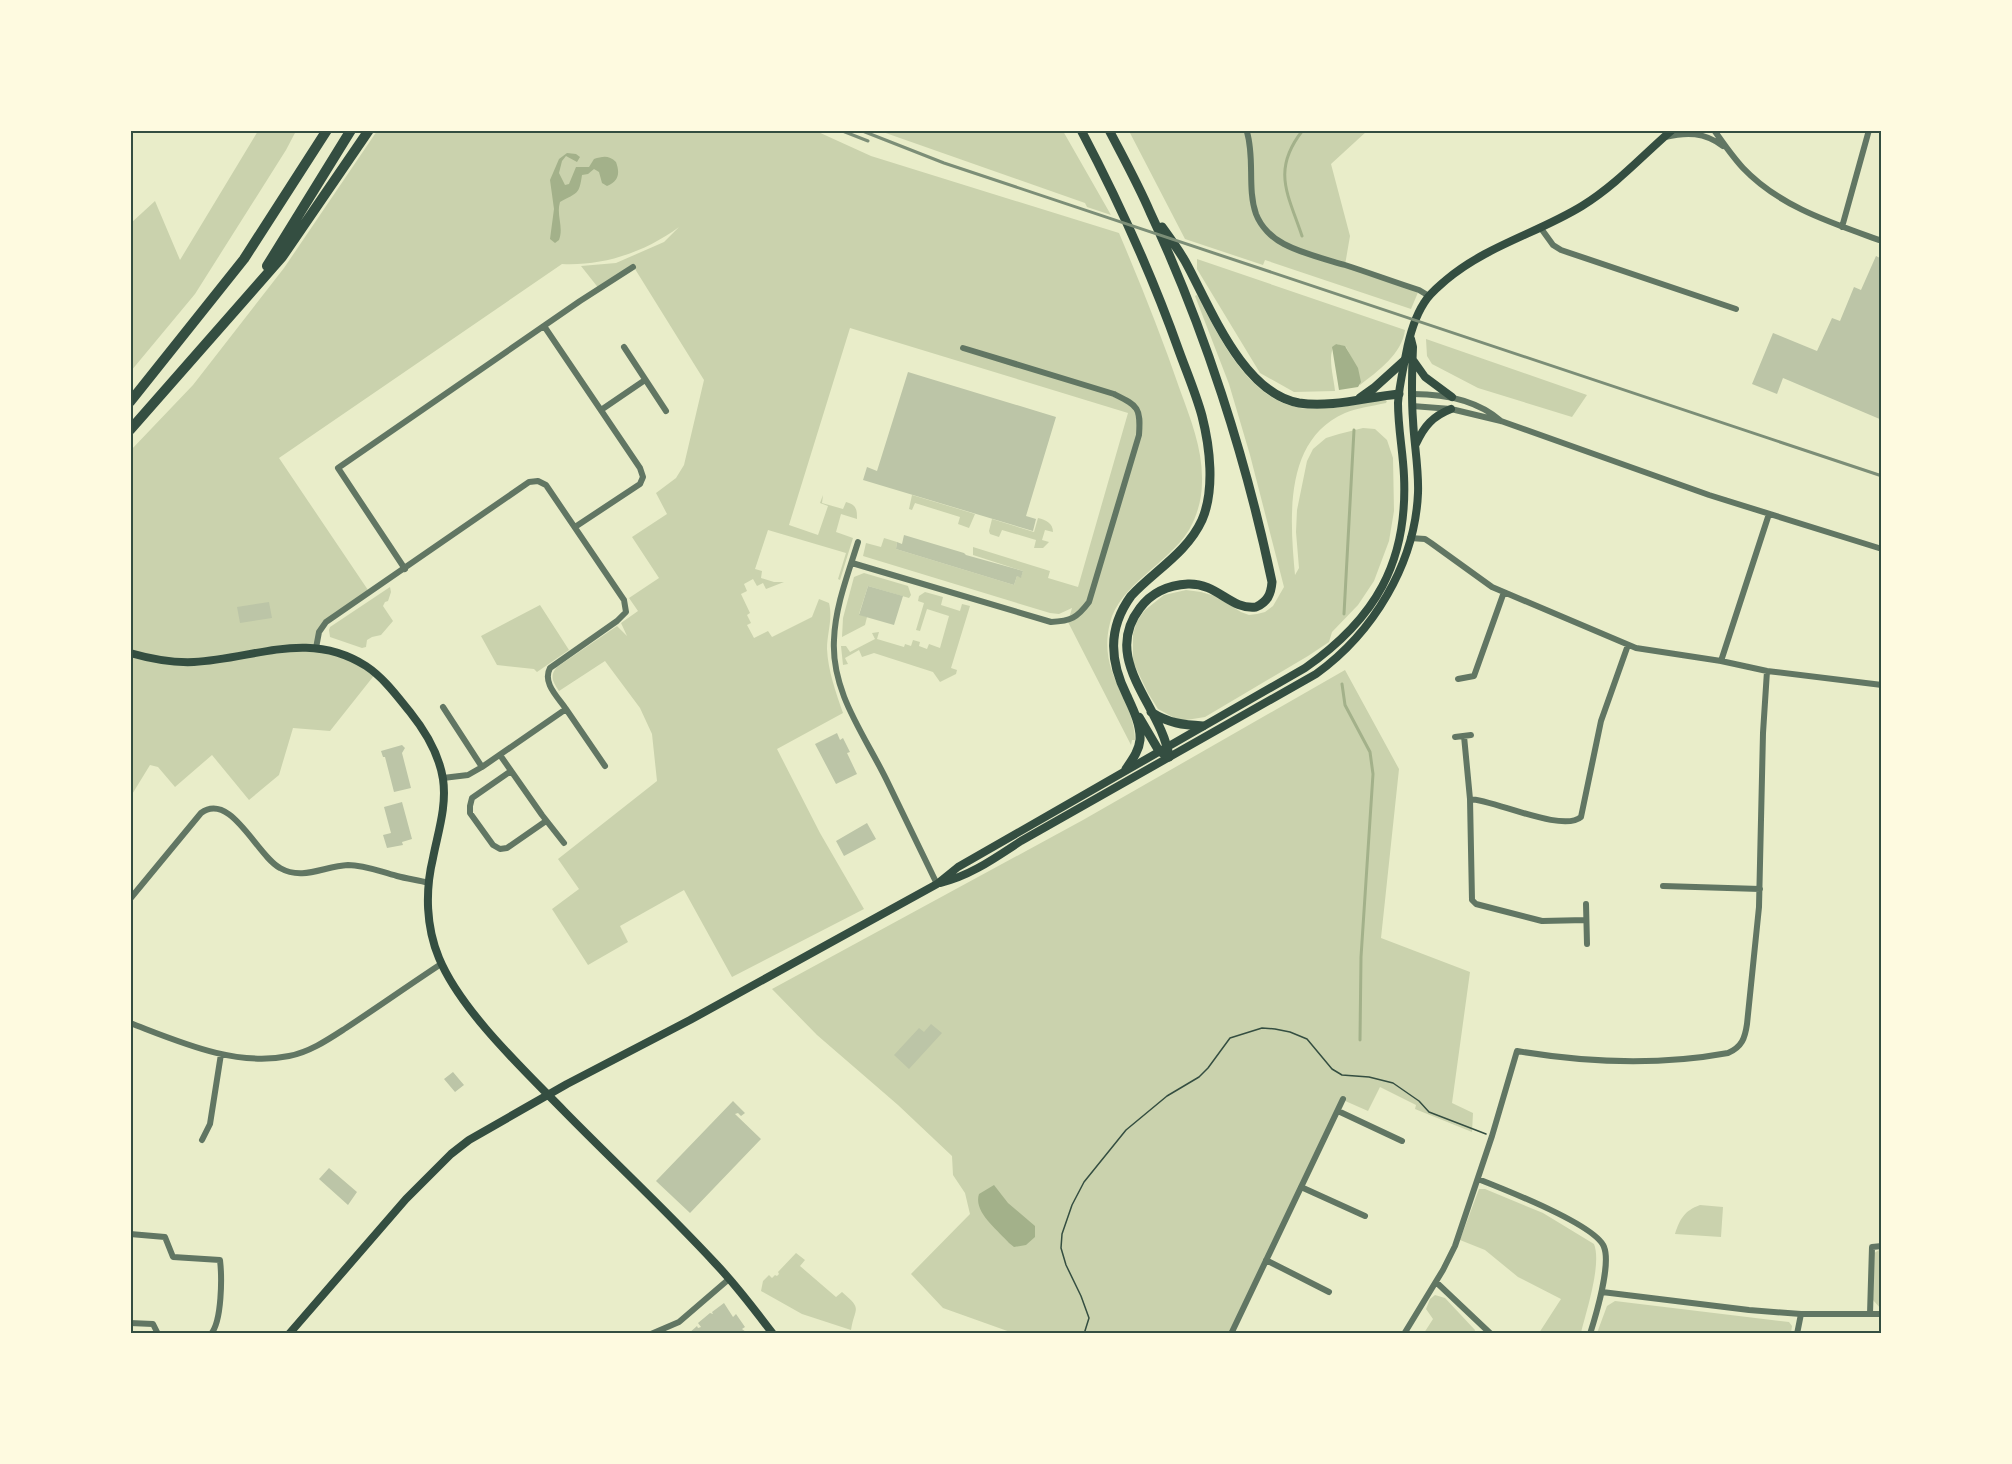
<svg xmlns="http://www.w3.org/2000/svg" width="2012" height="1464" viewBox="0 0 2012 1464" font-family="Jost,sans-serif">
<rect width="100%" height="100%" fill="#e9edc9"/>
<path fill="#cad2ad" d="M258 131H296L286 150 195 294 131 371V223L155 201 180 260Z
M377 131H816L871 156 1119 233C1141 285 1162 337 1180 390 1191 420 1203 450 1202 482 1202 499 1197 516 1189 530 1169 563 1119 585 1110 623 1097 674 1134 697 1135 740H1132L1131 745 1068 622 1072 608 1059 614 1050 613 863 556 866 543 881 547 884 538 897 542 896 549 1014 585 1017 576 1021 577 1023 571 973 555V547L1050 571 1048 578 1078 587 1128 413 850 328 789 525 818 535 828 506 820 503 823 495 822 503 843 509 846 502C857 505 857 510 857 519L841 514 836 532 853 538 840 580 838 579 846 553 768 530 755 569 762 571 761 578 774 582H784L766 589 763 583 757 586 753 579 744 584 747 591 741 594 750 613 747 615 751 623 747 625 754 638 768 631 772 637 812 617 819 599 829 603C833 619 827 633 827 649 828 671 836 693 843 713L777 749 820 833 864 909 732 977 684 890 620 926 628 942 588 965 552 909 579 889 558 859 657 781 652 734 640 708 605 661 559 691C553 682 549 676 557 667L617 626 627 636 621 623 638 611 629 598 659 578 632 537 667 514 656 493 676 478 684 465 704 380 635 269 600 290 581 266 616 263 664 242 679 227C645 252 604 266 562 264L279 458 370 593 326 622 316 647 329 650 376 673 330 731 293 728 279 775 249 800 212 755 175 787 158 767 150 765 131 796V450L193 385 284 268Z
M880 131H1063L1111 215 1087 207 1085 203Z
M1129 131H1367L1331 164 1350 236 1345 265 1419 290 1411 309 1265 260 1263 265 1185 239Z
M1197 259 1405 330C1402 354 1378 371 1360 385L1356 367 1346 347 1336 344C1326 353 1334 378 1335 391L1294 392 1260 373 1197 269Z
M1197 295C1222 342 1253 411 1316 409 1339 409 1362 403 1384 399L1387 401 1386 403C1372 406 1357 408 1345 413 1283 440 1290 520 1295 575L1299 568 1296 532 1297 510 1307 461 1313 449 1326 438 1339 434 1363 428 1375 429 1387 440 1393 458 1394 511 1389 541 1374 581 1358 605 1332 632 1329 642 1308 656 1205 717 1180 721 1158 709 1148 693 1133 662V634L1137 621 1145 610 1164 595 1186 590 1201 592 1215 596 1241 612 1249 615 1257 614 1265 612 1273 606 1284 587 1250 455 1229 384 1195 296Z
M1426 339 1587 395 1572 417 1478 388 1432 364 1427 356Z
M912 495 975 514 969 528 958 524 960 517 915 503 912 510 909 509Z
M1038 518C1046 520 1053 523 1053 532L1045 530 1042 540 1049 542 1043 548H1034L1036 540 1002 530 999 537 990 534 989 531 992 519 1034 532Z
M864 573 908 586 911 595 909 598 868 586 859 614 867 617 865 625 842 637 843 618 854 577Z
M390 587 391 592 388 601 385 602 383 606 393 621 381 635 372 637 367 640 366 647 362 648 330 637 329 630 330 627Z
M925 592 943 597 941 605 960 611 962 604 970 606 951 668 957 670 956 674 940 682 933 672 874 653 862 657 859 650 845 658 848 664 843 665 841 646H846L850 652 875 639 872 633 879 632 877 639 904 647 905 644 911 646 913 640 920 642 919 646 927 649 929 644 940 648 949 616 927 609 920 631 916 630 924 603 918 601 919 596Z
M540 605 569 650 537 672 534 669 497 665 481 636Z
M1345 670 1399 769 1381 938 1470 972 1452 1103 1473 1113 1472 1132 1415 1109 1416 1105 1380 1087 1368 1111 1343 1100 1231 1333H1013L943 1308 911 1274 970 1214 965 1193 953 1175 952 1156 898 1105 817 1035 772 989 1083 820Z
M1479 1189H1485L1543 1213 1594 1244C1602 1264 1586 1312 1581 1333H1539L1561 1299 1518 1277 1485 1250 1460 1240Z
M1700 1205 1723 1207 1721 1237 1675 1234C1680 1219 1684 1211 1700 1205Z
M1881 1249V1309L1873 1300 1874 1253Z
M796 1253 805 1260 800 1266 836 1297 842 1292C863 1310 855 1306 851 1330L802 1314 761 1291 763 1281 769 1275 772 1278 775 1275 777 1276 779 1274 778 1272Z
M1435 1295 1445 1298 1475 1330 1474 1333H1424L1433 1319 1426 1309 1430 1299Z
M1615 1301 1789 1322 1792 1326 1791 1333H1597L1607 1306Z"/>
<path fill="#a3b18a" d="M567 153 576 154 580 157 577 162 566 156 562 161 559 173 565 185 569 184 576 167H589L594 159C603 156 609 155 616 162 620 173 619 181 607 186L602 183 599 172 594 169 588 174 582 175C579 195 578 192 560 202 556 215 564 227 559 240L555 243 550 239 554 209 550 180 559 159Z
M1336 344 1345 346 1358 368 1361 382 1358 387 1339 390 1332 347Z
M994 1185 1008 1203 1035 1226V1237L1026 1245 1014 1247 1009 1243C998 1230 973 1212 979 1194Z"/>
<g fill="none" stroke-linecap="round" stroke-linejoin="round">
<path stroke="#a3b18a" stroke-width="3" d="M1302 236C1288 194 1271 170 1303 130
M1344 614 1354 430
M1342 684 1345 705 1370 752 1373 774 1361 957 1360 1040"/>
</g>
<path fill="#bcc5a7" d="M1876 256 1882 259V420L1783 378 1777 394 1752 384 1773 333 1817 351 1832 318 1840 321 1854 287 1861 290Z
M908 372 1056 417 1026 516 1036 519 1033 531 863 480 867 467 877 471Z
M904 535 964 553 966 555 1023 571 1021 578 1017 576 1014 585 896 549 897 542 902 544Z
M868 586 903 596 894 625 859 615Z
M269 602 272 618 240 623 237 607Z
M837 733 840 740 843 738 850 752 847 753 857 774 836 784 815 744Z
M402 745 405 748 402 753 411 788 394 792 385 757H383L381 751Z
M402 802 412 839 402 842 403 845 387 848 383 835 391 833 384 807Z
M867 823 876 839 844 856 836 841Z
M931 1024 942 1033 909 1069 894 1055 919 1028 924 1032Z
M453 1072 464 1085 455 1092 444 1079Z
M733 1101 745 1113 741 1116 738 1113 735 1114 761 1139 690 1213 656 1181Z
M329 1168 357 1192 348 1205 319 1179Z
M724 1303 733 1317 736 1314 745 1327 742 1329 746 1332 688 1334 697 1326 698 1328 701 1327 698 1323 710 1313 713 1314 712 1312Z"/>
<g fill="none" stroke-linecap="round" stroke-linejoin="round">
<path stroke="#344e41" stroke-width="1.5" d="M1084 1334 1089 1318 1081 1296 1066 1265 1061 1248 1062 1234 1072 1205 1084 1182 1126 1130 1167 1096 1199 1077 1208 1068 1230 1038 1262 1028 1275 1029 1290 1032 1307 1039 1332 1069 1342 1075 1369 1077 1393 1083 1419 1101 1429 1112 1486 1134"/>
<path stroke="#617663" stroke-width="6" d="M1714 130C1723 143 1732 156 1743 168 1780 207 1832 223 1882 241
M1247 132C1255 159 1247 188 1256 214 1261 227 1272 238 1284 244 1303 254 1325 259 1345 265 1370 273 1394 282 1419 290L1429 296
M1665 137C1687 132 1704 132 1723 146
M1540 227 1553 245 1561 250 1736 309
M1842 227 1869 130
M544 326 640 468 643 477 640 484 575 527
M624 347 666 411
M1413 394C1444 394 1477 400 1501 421
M1412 406 1451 409 1501 421 1709 495 1882 549
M601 410 645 380
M1410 538 1425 539 1431 543 1492 587 1636 648 1721 661 1767 671 1882 685
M858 542C848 574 835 607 834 640 831 694 867 738 889 785 905 818 921 851 937 884
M852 563 1051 622C1071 621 1077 618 1089 602L1139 435C1141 407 1138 406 1114 394L963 348
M405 569 338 468 580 301 633 267
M316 648 319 632 326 622 529 482 538 481 546 485 624 600 626 612 617 621 550 668C542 683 558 697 566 709L482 767 468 775 443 778
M1721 661 1769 514
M1458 679 1474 676 1504 592
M443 707 482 767
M566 709 605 766
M1464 736 1470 799 1472 900 1476 904 1542 921 1586 920
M1455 737 1471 735
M500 755 542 815 564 843
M511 771 472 798 470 806V813L493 845 500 849 507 848 546 821
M1470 799C1494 800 1563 833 1581 817L1601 721 1628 645
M1663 886 1760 889
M130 899 201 813C231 791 257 856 280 868 303 881 324 866 348 865 365 865 381 872 397 876 408 879 418 880 429 883
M1586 904 1587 944
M130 1023C180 1042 235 1067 289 1056 310 1052 329 1039 346 1028 378 1007 409 985 441 964
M1338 1111 1402 1141
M202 1140 210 1124 221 1054
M1478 1179C1501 1188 1596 1225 1604 1247 1611 1264 1596 1315 1590 1334
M1301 1187 1365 1216
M130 1234 165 1237 173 1257 220 1260C222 1277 222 1321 211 1334
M1266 1260 1329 1292
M1436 1282 1491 1334
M1602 1292 1749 1310 1801 1314H1882
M1870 1314 1872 1247 1882 1246
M130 1323 153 1324 158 1334
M651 1334 679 1322 729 1279
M1231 1334 1343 1099
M1404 1334 1443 1270 1455 1246 1492 1136 1517 1051C1588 1063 1657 1066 1728 1053 1742 1047 1745 1038 1747 1024L1759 907 1763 733 1767 671
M1797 1334 1801 1314"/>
<path stroke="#344e41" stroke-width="8" d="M1413 360 1425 377 1452 397
M1416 444C1424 426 1433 416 1451 409
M130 653C151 659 172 663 194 662 255 659 308 629 366 666 384 678 397 696 410 712 426 732 439 754 443 779 447 806 438 832 433 858 425 891 426 927 439 958 461 1011 524 1070 564 1111 614 1162 667 1211 715 1263 736 1285 755 1310 773 1334
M940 883C970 876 995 858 1021 841L1316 674C1373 633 1415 564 1418 493 1419 469 1414 444 1413 420 1411 396 1412 371 1413 347L1411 339
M289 1334 406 1199 451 1154 469 1140 567 1084 690 1020 937 884 958 867 1305 668C1375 619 1408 563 1404 476 1403 452 1398 428 1398 403 1399 387 1403 370 1406 354 1409 338 1415 317 1424 303 1429 294 1438 287 1446 280 1486 246 1538 233 1582 206 1616 185 1642 156 1672 130"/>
<path stroke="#344e41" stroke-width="9" d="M1081 130C1119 202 1152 275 1179 351 1187 373 1196 394 1202 416 1210 447 1215 490 1202 520 1187 553 1154 571 1131 596 1107 629 1110 662 1127 696 1133 709 1141 725 1140 740 1139 751 1132 760 1126 769
M1109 130C1123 157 1138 184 1150 212 1204 327 1246 458 1272 582 1271 595 1267 602 1256 607 1230 610 1218 583 1188 584 1169 585 1152 592 1140 608 1100 660 1162 706 1169 757
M1162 227C1170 238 1178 249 1185 261 1210 306 1242 393 1299 403 1332 408 1367 397 1399 394
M1360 398 1374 388 1405 360
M1151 712C1168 723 1183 725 1203 726
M1139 717 1159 751 1169 757"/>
<path stroke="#344e41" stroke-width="10" d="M267 266 351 130
M130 402 244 259 327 130
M130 430 282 257 369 130"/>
<path stroke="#7c8e77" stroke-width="3" d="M840 130 868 141
M860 130 944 163 1882 476"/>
</g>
<rect width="2012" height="1464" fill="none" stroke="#fefae0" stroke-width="264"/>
<rect x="132" y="132" width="1748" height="1200" fill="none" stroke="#344e41" stroke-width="2"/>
</svg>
